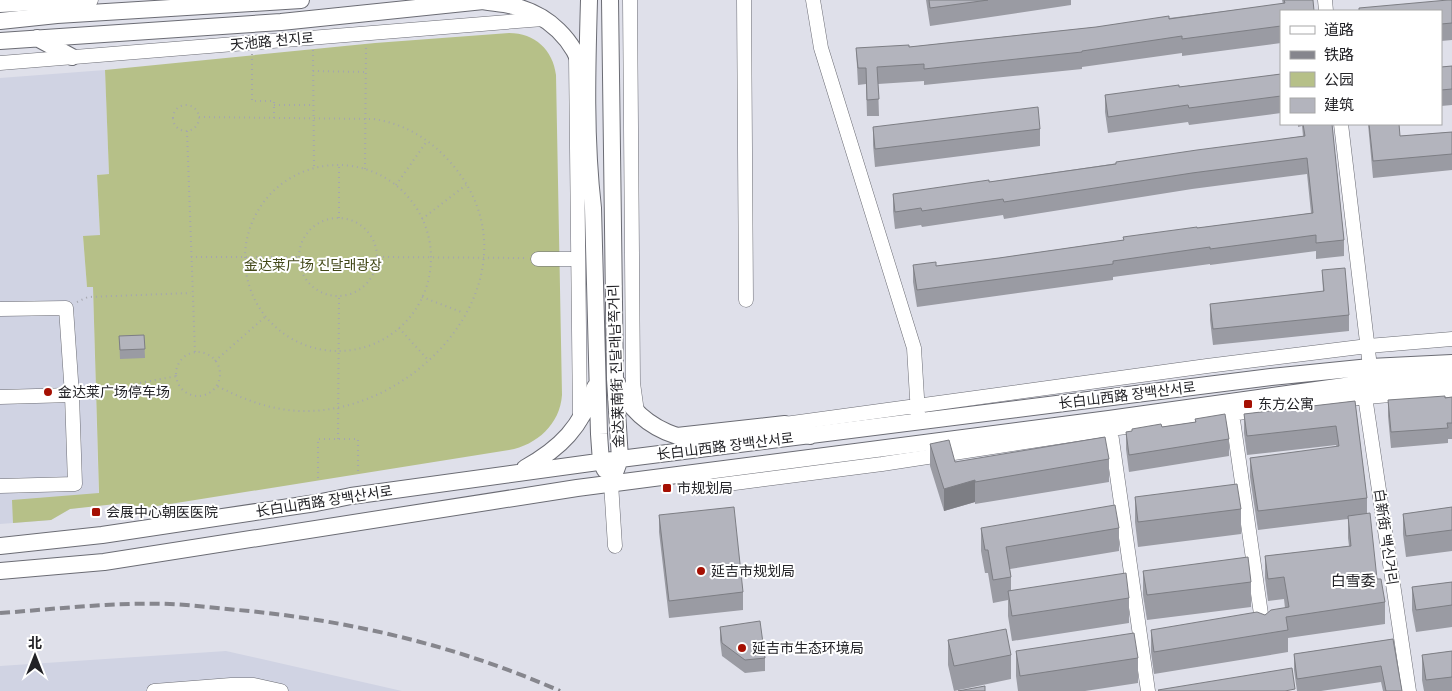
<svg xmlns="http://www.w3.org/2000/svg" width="1452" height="691" viewBox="0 0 1452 691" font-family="Mulish,'Noto Sans SC','Noto Sans KR',sans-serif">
<rect width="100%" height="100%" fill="#dfe0ea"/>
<path fill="#d0d3e3" d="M105 70 109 174 97 175 100 236 83 237 87 287H93L99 505 70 509 51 520 0 524V78Z
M226 651 402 691H0V666Z"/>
<path fill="#b6c088" d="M509 33C535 33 553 50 556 75L562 395C560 424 537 445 509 450L145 508 125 503 70 509 51 520 13 523 12 500 99 493 93 287H87L83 236 100 235 97 175 109 174 105 70 375 43Z"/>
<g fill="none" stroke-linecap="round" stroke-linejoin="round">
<g stroke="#6b6c74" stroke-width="15">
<path id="minor" d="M630 0 633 383 637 412
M744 0 746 300
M813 0 821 48 914 348 918 414
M1325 0 1326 11
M0 5 91 0
M576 57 580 420
M0 63 543 19
M1341 124 1370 367
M538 259H578
M0 309 66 308 72 395 75 484 0 486
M1366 388V403L1409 691
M0 397 72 395
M1232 413 1263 628
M1109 419 1148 691
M785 424 1207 366 1368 346 1452 339
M680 475 712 486 882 464 1110 429 1366 397 1452 390
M611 483 615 546
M154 691 231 685H254L281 691"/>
</g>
<g stroke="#6b6c74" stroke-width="18">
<path id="major" d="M589 0C587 69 585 139 593 208L599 434 601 462 605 470
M610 0 615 379 620 459 616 470
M482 1C492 3 503 3 513 6 548 14 575 40 584 75
M0 21 57 15 301 0
M37 38 72 57
M0 41 281 22 493 0
M616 381C628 408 649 427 677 436L785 424 810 436
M525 468C561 448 581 427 595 387
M0 546 102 535 316 503 351 496 620 459 1271 377 1370 367 1452 363
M0 571 104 562 577 488 1109 419 1366 383 1452 378"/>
</g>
<path stroke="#a5a6ae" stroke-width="2" stroke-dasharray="1 4" stroke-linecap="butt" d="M313 50 314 167
M252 54V101H274V118
M313 71 366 72
M274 105H314
M173 118a13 13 0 1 1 26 0a13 13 0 1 1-26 0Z
M199 117 374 119C405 124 430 139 451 163 545 271 422 415 300 411 270 410 243 399 217 386
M187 131 195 353
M245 258a93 93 0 1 1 186 0a93 93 0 1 1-186 0Z
M365 169 366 47
M396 185 427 141
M299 257a39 39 0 1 1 78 0a39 39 0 1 1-78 0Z
M339 218V165
M422 219 466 185
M191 257H299
M378 257 525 258
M422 297 464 313
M77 302 88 297 191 293
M399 328 429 361
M176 374a22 22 0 1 1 44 0a22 22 0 1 1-44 0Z
M215 361 265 317
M86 393 177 376
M338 439 339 296
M318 478V439H358V473"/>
<use href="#minor" stroke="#fff" stroke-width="14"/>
<use href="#major" stroke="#fff" stroke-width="16"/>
<path stroke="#86868d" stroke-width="4" stroke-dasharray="10 5" stroke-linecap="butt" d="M0 613C57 609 113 602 170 604 193 605 216 608 238 610 349 620 458 646 560 691"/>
</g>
<path fill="#9a9ba3" d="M926 0H1071V5L930 26Z
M1282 0H1313L1281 11V43L1182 56V53L1082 67V69L924 85V81L878 84 879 116H867L866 84 858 85 856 48 909 47 1096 27 1283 4Z
M1452 0V40L1441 41V11Z
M1452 66V105L1441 106V67Z
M1281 74V113L1189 125 1188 122 1108 133 1105 112V95L1179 87Z
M1298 124H1332L1344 240V256L1316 259V251L1210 265V264L1113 277V280L917 307 913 282V265L936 266 999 258 1123 240 1197 228 1311 213 1307 174 1192 189 1004 219 1003 215 922 227 921 225 895 229 893 211V194L989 182 1303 136 1302 126 1298 127Z
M1368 124H1398L1400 136 1452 132V170L1373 178Z
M873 127 1040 129V146L875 167 873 145Z
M1322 270 1349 315V331L1213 345 1210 320V304L1323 291Z
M144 335 145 358 120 359 119 336Z
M1452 397V439H1448V443L1391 448 1388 416V400Z
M1355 401 1367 498V513L1377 579 1385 602V624L1288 638V652L1154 674 1151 652V630L1265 615 1285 608 1284 599 1268 601 1265 578V556L1349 546 1348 538V519L1258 530 1250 477V458L1337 447 1336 445 1247 455 1244 433V414Z
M1195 419 1229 439V456L1129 472 1126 449V432L1195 422Z
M930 444 955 462 1109 459V482L975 504V502L944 511 930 466Z
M1135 497 1241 509V534L1138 547 1135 522Z
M1452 507V551L1406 557 1403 534V514Z
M659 515 743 592V610L669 618 659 532Z
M981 528H1119V551L1010 569 1011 577V590L1129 598V623L1012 641 1008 616V600L993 603 988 573H985L981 551Z
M1143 571 1251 582V607L1147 620 1143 595Z
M1452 582V627L1416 632 1412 610V587Z
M720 627 765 658V671L745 673 722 656 720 640Z
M1393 639 1402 691H1383L1381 682 1321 691H1297L1294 670V654Z
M948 640 1011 655V679L954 691 948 665Z
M1016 651 1138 658V683L1085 691H1018L1016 676Z
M1452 651V691H1424L1422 680V655Z"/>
<path fill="#7d7e84" d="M975 480V502L944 511V489Z"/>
<path fill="#b3b4bd" stroke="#7d7e84" d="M929 0H988L930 8Z
M1284 0H1313L1314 11H1281V26L1182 39V36L1082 51V52L924 69V64L877 67 879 99 867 100 866 68H858L856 48 909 45V47L1096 27 1169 16V19L1285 3Z
M1448 0H1452V23L1441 24V11H1359V8Z
M1452 66V89L1441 90V67Z
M1281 74V96L1189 108 1188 105 1108 117 1105 95 1179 85V87Z
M1038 107 1040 129 875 149 873 127Z
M1303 124H1332L1344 240 1316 243V235L1210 249V247L1113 261V264L917 290 913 265 936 262V266L999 258 1124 240 1123 237 1197 227V228L1313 213 1307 158 1192 173 1004 202 1003 199 922 211 921 208 895 212 893 194 989 180V182L1116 164V162L1197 150 1305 136Z
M1369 124H1399L1400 136 1452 132V154L1373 161Z
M1345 268 1349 315 1213 329 1210 304 1324 291 1322 270Z
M144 335 145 349 120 350 119 336Z
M1445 396V398L1452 397V423H1447L1448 428 1391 432 1388 400Z
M1355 401 1367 498 1258 511 1250 458 1339 446 1336 426 1247 436 1244 414Z
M1225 414 1229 439 1129 455 1126 432 1132 431V429L1161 424 1162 427 1196 422 1195 419Z
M1105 437 1109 459 975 482V480L944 489 930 444 949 440 955 462Z
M1237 484 1241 509 1138 522 1135 497Z
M1115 505 1119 528 1006 547 1011 577 993 580 988 550H985L981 528Z
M734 507 743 592 669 601 659 515Z
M1452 507V530L1406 536 1403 514Z
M1370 513 1377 579H1381L1385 602 1286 617 1288 630 1154 652 1151 630 1257 612 1265 615 1271 610 1289 607 1284 577 1268 579 1265 556 1351 546 1348 516Z
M1248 557 1251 582 1147 595 1143 571Z
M1126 573 1129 598 1012 616 1008 591Z
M1452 582V605L1416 610 1412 587Z
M760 621 765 658 745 660 722 643 720 627Z
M1006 629 1011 655 954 666 948 640Z
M1134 633 1138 658 1020 676 1016 651Z
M1393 639 1402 691H1386L1381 666 1297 679 1294 654Z
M1452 651V677L1426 680 1422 655Z
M1292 668 1295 689 1285 691H1159L1158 690Z
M985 686V691H958Z"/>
<g fill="#a51003" stroke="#fff" stroke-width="2">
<circle cx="48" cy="392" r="5"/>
<rect x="1243" y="399" width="10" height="10" rx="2.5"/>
<rect x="662" y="483" width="10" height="10" rx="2.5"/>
<rect x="91" y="507" width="10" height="10" rx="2.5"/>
<circle cx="701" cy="571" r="5"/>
<circle cx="742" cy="648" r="5"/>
</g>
<g text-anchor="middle" stroke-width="4" stroke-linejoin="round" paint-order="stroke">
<g font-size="14" fill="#222226" stroke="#fff">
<text transform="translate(272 41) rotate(-5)" y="5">天池路 천지로</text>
<text transform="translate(616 366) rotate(-92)" y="5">金达莱南街 진달래남쪽거리</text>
<text transform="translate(1127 395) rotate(-7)" y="5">长白山西路 장백산서로</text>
<text transform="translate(725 446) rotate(-7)" y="5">长白山西路 장백산서로</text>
<text transform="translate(324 501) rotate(-9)" y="5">长白山西路 장백산서로</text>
<text transform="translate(1386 537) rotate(82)" y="5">白新街 백신거리</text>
</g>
<g font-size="14" fill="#424818" stroke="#fff">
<text x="313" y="270">金达莱广场 진달래광장</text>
</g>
<g font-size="14" fill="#222226" stroke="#fff" text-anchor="start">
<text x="58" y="397">金达莱广场停车场</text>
<text x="1258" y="409">东方公寓</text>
<text x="677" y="493">市规划局</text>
<text x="106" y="517">会展中心朝医医院</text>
<text x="711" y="576">延吉市规划局</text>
<text x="752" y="653">延吉市生态环境局</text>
</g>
<g font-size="15" fill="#222226" stroke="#fff">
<text x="1353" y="586">白雪委</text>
</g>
</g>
<rect x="1280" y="10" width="162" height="115" fill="#ffffff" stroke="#a7a7a8"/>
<rect x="1290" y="26" width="25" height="8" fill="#ffffff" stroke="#a7a7a8"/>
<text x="1324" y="35" font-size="15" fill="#222226">道路</text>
<rect x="1290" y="51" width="25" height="8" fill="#86868d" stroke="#a7a7a8"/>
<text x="1324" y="60" font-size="15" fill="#222226">铁路</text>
<rect x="1290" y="72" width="25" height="15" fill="#b6c088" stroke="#a7a7a8"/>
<text x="1324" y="85" font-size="15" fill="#222226">公园</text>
<rect x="1290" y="98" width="25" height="15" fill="#b3b4bd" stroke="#a7a7a8"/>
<text x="1324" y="110" font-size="15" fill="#222226">建筑</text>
<g transform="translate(35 656)" stroke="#ffffff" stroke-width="4" paint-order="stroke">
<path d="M0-4L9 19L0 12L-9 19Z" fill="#222226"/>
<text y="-8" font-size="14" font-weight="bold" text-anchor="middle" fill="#222226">北</text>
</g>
</svg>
